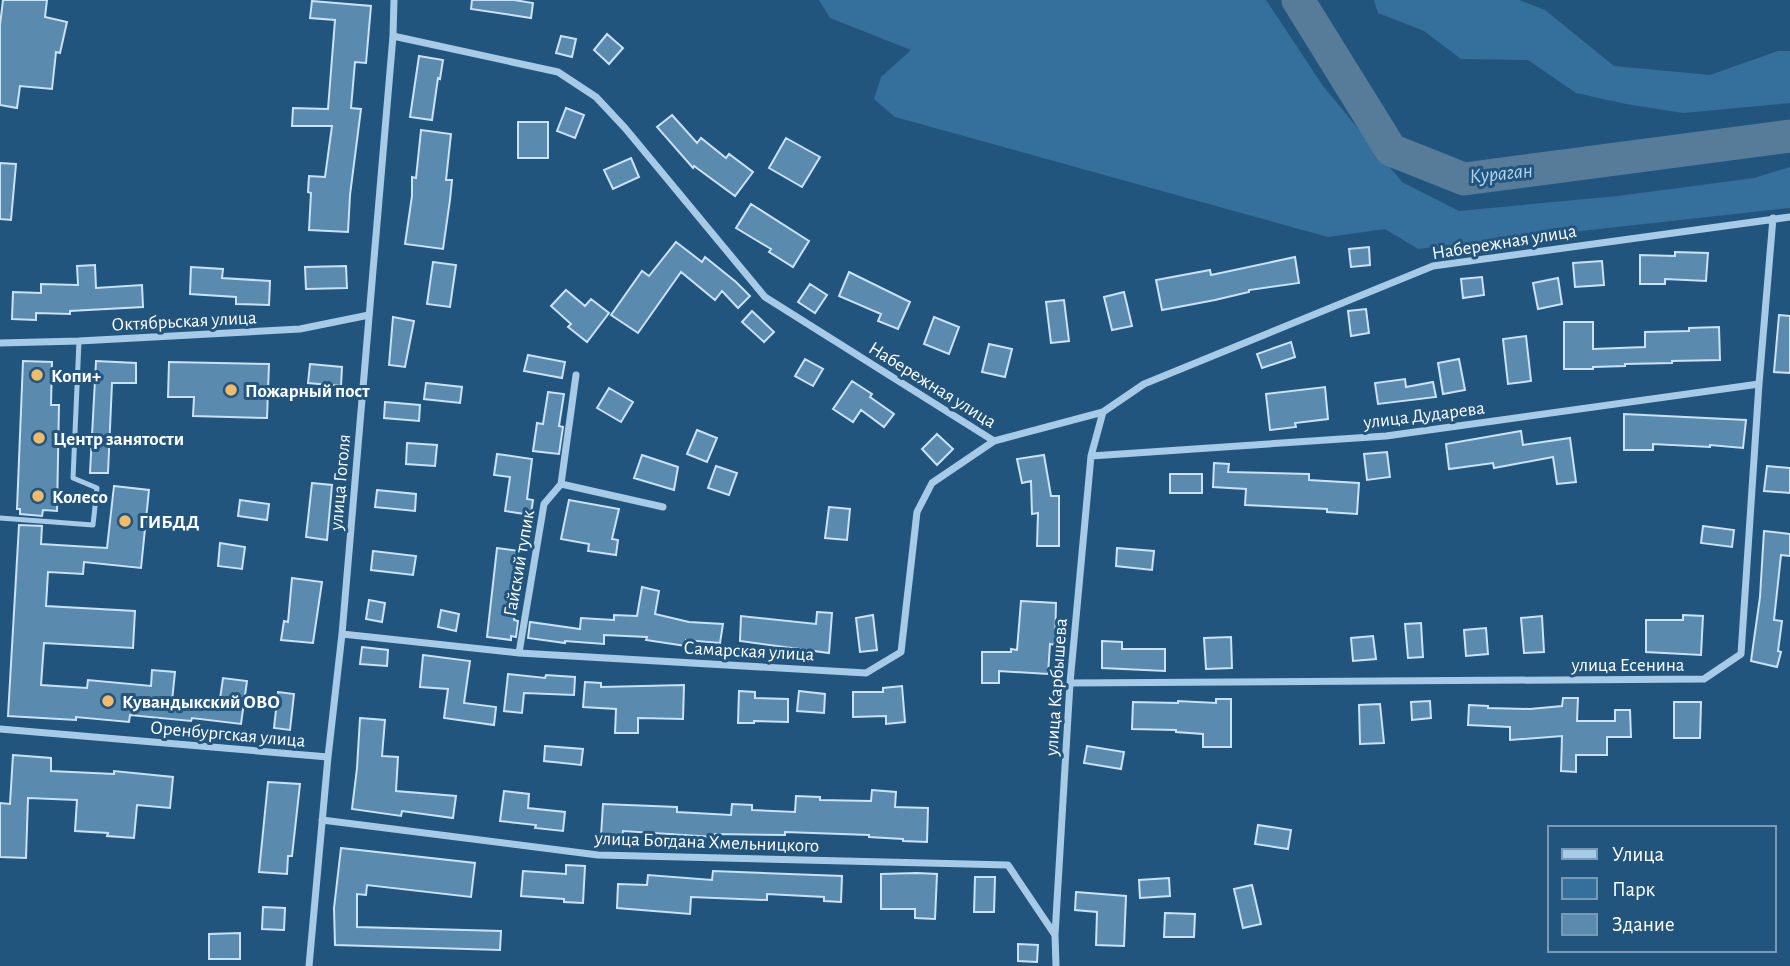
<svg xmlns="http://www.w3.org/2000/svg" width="1790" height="966" viewBox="0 0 1790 966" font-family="'Alegreya Sans',sans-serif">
<rect width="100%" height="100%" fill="#22557e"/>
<path fill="#356f9c" d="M819 0H1266L1323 86 1402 182 1459 211 1618 196 1754 178 1790 167V208L1418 249 1385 229 1328 237 895 117 874 99 881 77 911 50 830 18Z
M1374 0H1519L1545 10 1614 66 1710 75 1778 51H1790V103L1683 113 1626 104 1576 93 1528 60 1461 59 1424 31 1378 13Z"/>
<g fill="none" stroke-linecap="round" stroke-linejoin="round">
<path stroke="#577c99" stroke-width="33" d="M1298 0 1391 150 1464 179 1790 136"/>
</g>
<path fill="#5b8aaf" stroke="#cae2f5" stroke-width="2" d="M3 0H47L45 17 67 22 60 53 56 52 52 89 20 86 17 108 0 105V25Z
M472 0H514L533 3 531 18 471 9Z
M312 1 371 6 366 63 355 62 351 108 361 109 350 195 348 232 309 230 311 193 308 192 309 176 325 177 332 126H292L293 108 328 109 335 20 310 18Z
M607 34 623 48 609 64 594 50Z
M561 36 576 39 572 57 556 53Z
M419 56 443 60 440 79 438 78 432 120 410 117Z
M566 108 584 115 575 138 557 131Z
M672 115 697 143 701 138 726 158 729 154 753 172 735 196 694 166 693 168 657 127Z
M518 122H548V158H518Z
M421 130 451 134 446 180H452L450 200 443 249 405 244 412 196V177L416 178Z
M786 138 820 157 802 187 769 168Z
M631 158 639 177 613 189 604 170Z
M0 163 16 164 11 220 0 219Z
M751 204 809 241 793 267 769 252 771 249 736 228Z
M676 242 702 262 705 257 736 282 750 296 738 308 722 291 715 300 681 272 638 333 611 315 642 271 649 276Z
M1369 247 1370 265 1351 267 1349 249Z
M1675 252 1708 253 1706 281 1665 279V284H1640V255L1675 256Z
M1295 257 1299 283 1249 290V292L1215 300 1162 310 1156 280 1210 270 1211 275Z
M1602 261 1604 285 1575 287 1573 263Z
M433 262 456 265 450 307 427 304Z
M95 265 96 288 142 285 143 307 70 311V314L36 313V320L12 319 13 292 41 293V284L78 285 77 266Z
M346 266 347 288 306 289 305 267Z
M191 267 223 269 222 278 270 281 269 305 236 304V297L190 294Z
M849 272 910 302 898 329 878 321 881 314 839 296Z
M1482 277 1484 295 1463 298 1461 279Z
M1558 278 1562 304 1538 309 1533 283Z
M810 284 827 295 815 313 798 302Z
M566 290 585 306 591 299 609 313 587 342 568 327 571 324 551 306Z
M1124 292 1132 326 1112 330 1104 297Z
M1064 300 1069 341 1051 343 1046 302Z
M1366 309 1369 333 1351 336 1348 311Z
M752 311 774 332 764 342 742 322Z
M1779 315 1790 316V373L1774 372Z
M393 317 414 321 405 367 389 365Z
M934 317 959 327 949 354 924 344Z
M1564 322H1593V349L1645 347V332L1689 331V328L1719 327 1720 360 1672 361V363L1625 364V366L1593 367V369H1564Z
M1526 336 1531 381 1508 384 1503 339Z
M1291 342 1295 357 1262 368 1257 354Z
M989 344 1012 349 1005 377 982 372Z
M528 355 565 362 562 378 524 371Z
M805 359 823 369 813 386 795 376Z
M1459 359 1465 390 1443 394 1438 363Z
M23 361 52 362 51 405H59L57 511 43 510 42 516 20 514V509H17Z
M96 361 136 363V383H112L108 473H90Z
M169 362 269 364 267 418 193 416 194 397H168Z
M310 364 342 367 341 386 308 383Z
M1405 379 1406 387 1433 382 1436 397 1378 404 1375 383Z
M852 381 872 394 870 397 894 414 884 427 861 410 853 422 833 409Z
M426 383 462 387 460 403 424 399Z
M1325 387 1328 419 1295 423 1296 427 1270 430 1266 394Z
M609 388 633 402 621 422 597 408Z
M548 392 564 394 559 426 563 427 559 454 533 451 537 423 543 424Z
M385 402 420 405 419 421 384 418Z
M1624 414 1746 420 1743 448 1710 445V447L1653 444V450H1624Z
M697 430 717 438 707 462 687 454Z
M1521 431 1523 445 1570 438 1576 482 1557 484 1553 457 1494 468 1493 463 1449 469 1446 444Z
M937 434 953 449 937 465 922 449Z
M407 443 437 445 435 466 406 464Z
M1387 452 1390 477 1367 480 1364 454Z
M497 454 532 459 527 499 533 500 531 515 505 511 510 477 494 475Z
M642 455 678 467 674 490 634 478Z
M1044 455 1051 496H1059V546H1037L1038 513 1032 514 1031 481 1022 483 1017 459Z
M1214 463 1229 464 1228 472 1309 474V480L1359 483 1357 514 1327 512V509L1245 505 1246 489 1213 487Z
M716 466 737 473 729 495 708 488Z
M1767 466 1790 468V493L1764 491Z
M1170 474H1202V493H1170Z
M312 483 332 485 327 540 306 537Z
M114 486 149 490 141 568 84 562 83 574 48 572 46 606 135 611 133 648 44 643 41 685 87 688 88 680 151 686 152 670 175 672 172 701 219 706 223 678 247 681 241 724 192 718 191 721 130 715 129 722 76 717V720L8 716 19 525 42 526 41 544 107 548Z
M377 490 416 494 415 511 375 507Z
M240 500 269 504 267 520 238 516Z
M569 500 619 509 612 539 618 540 616 555 588 551 589 544 561 539Z
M829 507 850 509 847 540 825 538Z
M1703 526 1734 530 1732 547 1701 543Z
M1764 531 1790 534V556L1781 555 1774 620 1782 621 1778 651 1781 652 1777 667 1751 661 1760 597Z
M220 543 245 547 242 569 218 566Z
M497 548 520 551 514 611V620L518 621 516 637 511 636V640L487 637Z
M1117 548 1154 551 1152 570 1116 566Z
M373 551 416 556 413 575 371 570Z
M292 578 322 582 313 643 281 640 284 621 288 622Z
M642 587 659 591 655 614 689 622 723 624 720 643 686 640V646L646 640 647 637 604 635V644L565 641V643L528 638 530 622 580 629 581 618 614 620V615L637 616Z
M369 600 385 603 382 622 366 619Z
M1021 601 1056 603 1055 645 1050 644 1048 674 999 671V683H982V652H1011V649L1017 650Z
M441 610 459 614 456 631 438 627Z
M817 612 832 613 829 653 740 641 741 616 816 624Z
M873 615 877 650 860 652 856 618Z
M1683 615 1703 616 1701 655 1646 652V620H1683Z
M1542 616 1544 652 1524 653 1521 618Z
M1421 623 1423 657 1408 658 1405 624Z
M1486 628 1488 654 1466 656 1464 630Z
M1373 636 1376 659 1353 661 1351 638Z
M1231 637 1232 668 1206 669 1204 638Z
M1102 641 1122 642V649H1165V671L1102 668Z
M362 647 388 650 387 666 360 664Z
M423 655 470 661 464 703 496 707 494 725 444 718 448 689 420 687Z
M508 674 545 678 546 675 575 677 574 695 524 693 522 713 504 711Z
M585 682 601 683V687L684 685 683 719 638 718V733H615L616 709 583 707Z
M902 686 905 722 886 724V716L853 717V692H883V688Z
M739 691 755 692V698L788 699V722L754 721V723H738Z
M799 691 825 694 824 713 797 711Z
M278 692 294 694 290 730 274 728Z
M1563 698H1578L1577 721H1615V710H1630L1631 737H1607V755H1576V772L1561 771 1562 736 1510 740V727L1468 725 1469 705 1488 706V708L1530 709 1562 706Z
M1216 699H1231V747H1203V734L1176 732V730L1132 729 1133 702 1178 703V701L1216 703Z
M1430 701 1431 718 1412 720 1411 702Z
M1674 702H1701L1700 738H1674Z
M1380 704 1384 743 1360 744 1359 705Z
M360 718 385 720 382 756 398 757 396 791 456 796 453 818 402 811 401 816 352 809 357 768Z
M545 746 583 749 581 765 544 761Z
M1087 746 1124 752 1121 769 1084 763Z
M13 755 51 758V771L114 774V771L173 777 170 808 137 805 134 838 107 836 108 833 75 831 77 800 28 798 26 858 0 857V803L10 804Z
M268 782 300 784 292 856H288L287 874 259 872Z
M872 790 896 792 895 807 928 808 927 842 903 841V839L869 837V835L785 832V835L715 834V837L623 831 622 837 601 836 603 804 677 807V812L731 815 732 804 752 805V810L795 812 796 796 820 797V800L871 801Z
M504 791 529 794 528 808 565 812 563 831 535 828 536 825 500 821Z
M1258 825 1291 830 1288 849 1255 844Z
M341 848 475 863 471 897 367 885 366 895 357 894V927L501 931 500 950 335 945 334 908Z
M566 865 585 866 583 903 564 902V899L521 896 523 871 566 874Z
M713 871 842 876 841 902 824 901V897L767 894V900L691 897 690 914 617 908 618 884 647 885 648 875 712 880Z
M917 873 937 874 935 919 915 918V909H881V874Z
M975 877H995L994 912H974Z
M1169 878 1170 896 1140 898 1139 880Z
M1252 885 1261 924 1243 928 1234 889Z
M1076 892 1126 896 1124 946 1096 945 1097 912 1075 910Z
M263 907 285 908 284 930 262 929Z
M1165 913 1195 914 1194 937H1164Z
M240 933V959H209V934Z
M1018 944 1038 945 1037 962 1018 961Z"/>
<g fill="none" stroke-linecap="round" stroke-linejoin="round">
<path stroke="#a7cbe6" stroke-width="5" d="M0 518 93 525 97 488 73 478 79 341"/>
<path stroke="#a7cbe6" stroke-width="7" d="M393 36 558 72 596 97 625 128 765 297 994 441 1103 412 1144 384 1433 266 1790 217
M0 343 79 341 300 329 369 315
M1091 456 1386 436 1759 384
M561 484 576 375
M342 634 519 653 866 673 901 652 917 512 932 483 994 441
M519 653 544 504 561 484 663 507
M1070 683 1704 679 1741 654 1759 384 1773 218
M0 729 328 757
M322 820 598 855 1008 865 1055 935
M309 966 328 757 342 634 393 36 394 0
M1056 966 1055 935 1070 683 1091 456 1103 412"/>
</g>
<g fill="#f2bb69" stroke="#22557e" stroke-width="2.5">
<circle cx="37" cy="375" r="7"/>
<circle cx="231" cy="390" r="7"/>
<circle cx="39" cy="438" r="7"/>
<circle cx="38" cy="496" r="7"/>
<circle cx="125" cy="521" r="7"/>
<circle cx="108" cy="701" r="7"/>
</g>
<g text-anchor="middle" stroke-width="6" stroke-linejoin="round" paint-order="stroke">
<g font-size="19" fill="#fff" stroke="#22557e">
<text transform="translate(1504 241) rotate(-9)" y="7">Набережная улица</text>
<text transform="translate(184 320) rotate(-3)" y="7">Октябрьская улица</text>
<text transform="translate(933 384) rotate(32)" y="7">Набережная улица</text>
<text transform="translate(1424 414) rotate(-7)" y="7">улица Дударева</text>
<text transform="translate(339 482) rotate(-85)" y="7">улица Гоголя</text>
<text transform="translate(518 563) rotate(-80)" y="7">Гайский тупик</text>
<text transform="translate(749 650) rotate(3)" y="7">Самарская улица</text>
<text x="1628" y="671">улица Есенина</text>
<text transform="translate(1055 687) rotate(-86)" y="7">улица Карбышева</text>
<text transform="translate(228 733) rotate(5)" y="7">Оренбургская улица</text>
<text transform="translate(707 841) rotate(2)" y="7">улица Богдана Хмельницкого</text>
</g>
<g font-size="19" font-weight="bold" fill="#fff" stroke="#22557e" text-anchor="start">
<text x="51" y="382">Копи+</text>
<text x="245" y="397">Пожарный пост</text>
<text x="53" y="445">Центр занятости</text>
<text x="52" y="503">Колесо</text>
<text x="139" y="528">ГИБДД</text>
<text x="122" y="708">Кувандыкский ОВО</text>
</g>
<g font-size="21" font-style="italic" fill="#b2d4ee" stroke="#22557e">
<text transform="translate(1501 173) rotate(-6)" y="7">Кураган</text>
</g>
</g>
<rect x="1548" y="826" width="228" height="126" fill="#22557e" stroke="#7a99b2" stroke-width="2"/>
<rect x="1562" y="849" width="35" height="10" fill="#a7cbe6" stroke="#7a99b2" stroke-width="2"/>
<text x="1612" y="861" font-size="21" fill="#ffffff">Улица</text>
<rect x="1562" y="878" width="35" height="21" fill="#356f9c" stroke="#7a99b2" stroke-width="2"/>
<text x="1612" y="896" font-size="21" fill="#ffffff">Парк</text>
<rect x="1562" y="914" width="35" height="21" fill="#5b8aaf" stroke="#7a99b2" stroke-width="2"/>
<text x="1612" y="931" font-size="21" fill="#ffffff">Здание</text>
</svg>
